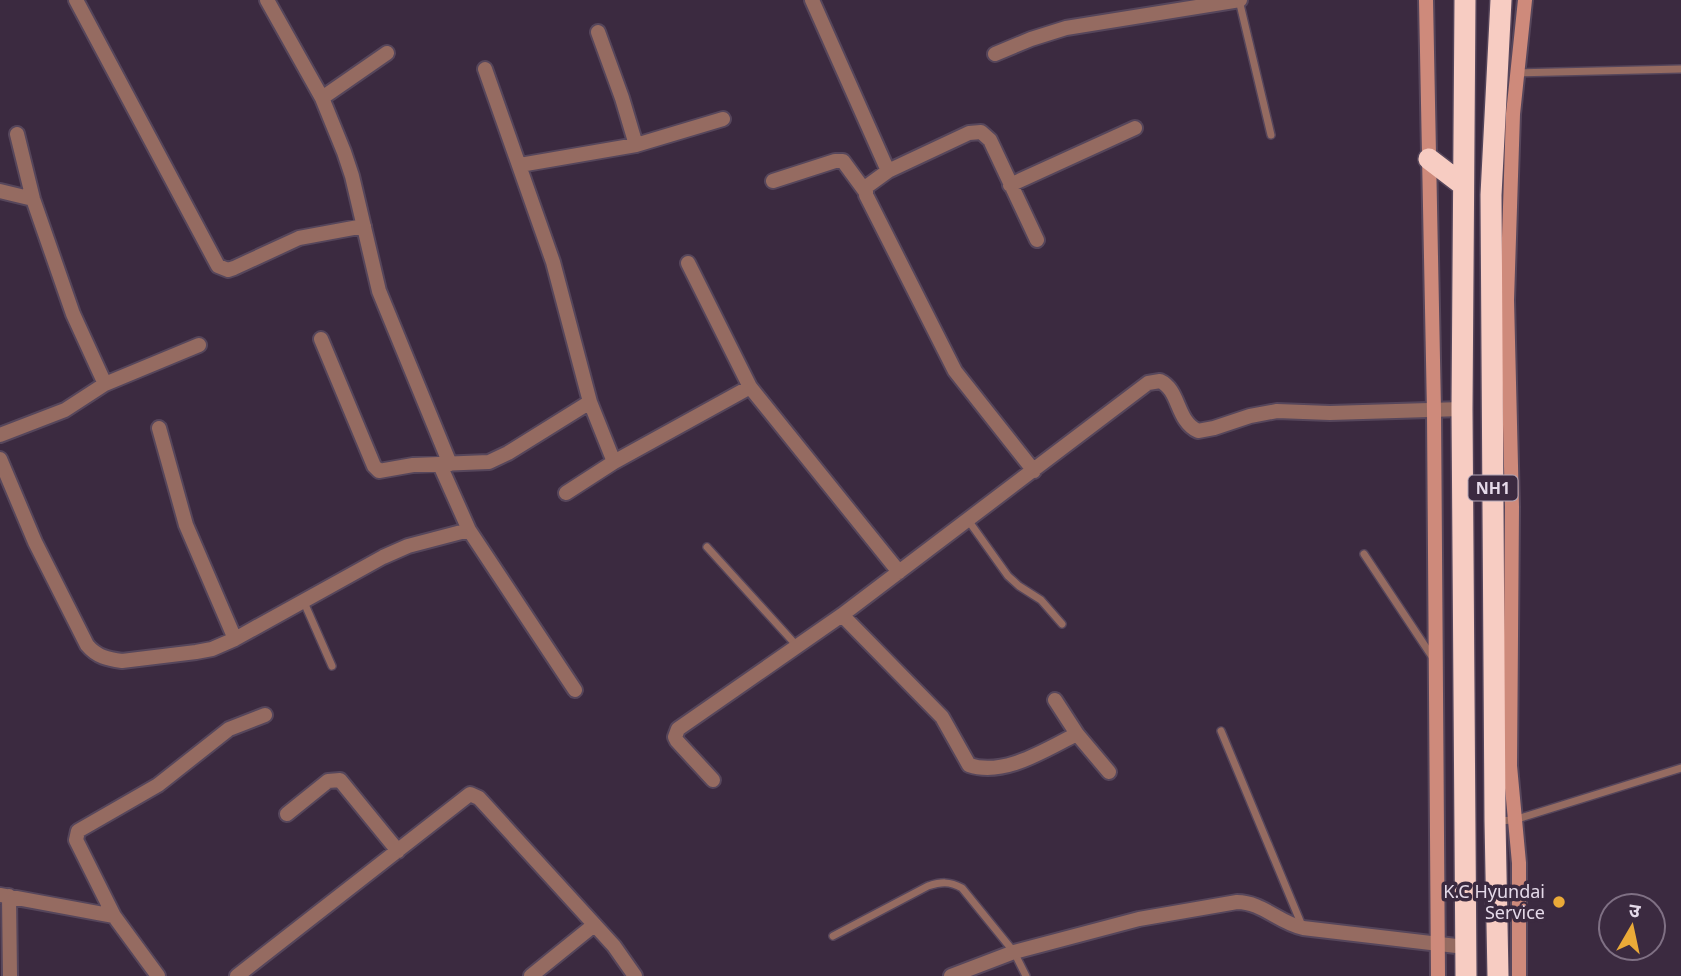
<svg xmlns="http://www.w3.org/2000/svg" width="1681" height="976" viewBox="0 0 1681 976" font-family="'Noto Sans','Noto Sans Devanagari',sans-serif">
<rect width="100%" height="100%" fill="#3b2a40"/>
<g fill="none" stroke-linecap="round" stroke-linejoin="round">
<g stroke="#56465b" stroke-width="10">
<path id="lane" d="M1239 0 1271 135
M1518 73 1681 69
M968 520 1008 576 1019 586 1041 600 1062 624
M707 547 797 646
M1364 554 1433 658
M303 600 332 666
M1221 731 1303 928
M1497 821 1514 820 1681 768
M833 936 928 886C941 882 949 881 962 888L1014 952 1026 976"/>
</g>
<g stroke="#56465b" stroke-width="18">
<path id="street" d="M76 0 218 266 228 270 234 268 299 238 364 226
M267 0 322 98 344 152 352 176 379 291 450 464
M812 0 888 171
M598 32 622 98 636 145
M995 54 1031 39 1066 28 1240 0
M485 69 553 262 590 402 614 462
M322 98 387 53
M17 134 33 199 73 314 105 384
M520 165 636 145 723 119
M773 181 835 161H843L865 191
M1010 185 1135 128
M0 191 33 199
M688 263 750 387 899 572
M321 339 374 466 379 471 413 465 489 462 508 453 590 402
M159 428 186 525 235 639
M0 435 65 410 105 384 199 345
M0 459 35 542 87 645C97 657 108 659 122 661L196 652 212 649 235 639 383 557 408 546 469 530
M440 465 469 530 575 690
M1034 471 955 371 866 195V187L888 171 969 133 981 132 990 140 1037 240
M566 493 614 462 750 387
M842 615 942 717 969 765C1005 777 1046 749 1077 734
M1055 700 1077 734 1109 772
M713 780 677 741 675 737 678 729 842 615 1148 383 1160 381C1180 390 1176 421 1198 431L1214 428 1250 416 1277 411 1330 413 1462 409
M287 814 328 781 340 780 398 851
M0 895 114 916
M9 896 10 976
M158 976 114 916 76 840 78 831 158 785 229 729 265 715
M237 976 470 794 479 798 614 946 635 976
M531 976 594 925
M951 976 1014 952 1139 919 1237 902C1262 902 1279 923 1303 928L1465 947"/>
</g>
<g stroke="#56465b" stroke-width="18">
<path id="secondary" d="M1426 0 1434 411 1438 976
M1519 976V863L1510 766 1512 507 1507 300 1513 114 1525 0"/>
</g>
<g stroke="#56465b" stroke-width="24">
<path id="highway" d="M1465 0 1462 409 1466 976
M1429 159 1463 185
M1498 976 1495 821 1491 195 1501 0"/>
</g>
<use href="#lane" stroke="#956b61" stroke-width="7"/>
<use href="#street" stroke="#956b61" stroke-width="14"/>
<use href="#secondary" stroke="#ce8a7b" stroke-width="14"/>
<use href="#highway" stroke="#f7ccc2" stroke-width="21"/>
</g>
<circle fill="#eaaa38" stroke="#3b2a40" stroke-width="2.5" cx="1559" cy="902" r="7"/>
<g text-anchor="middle" stroke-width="7" stroke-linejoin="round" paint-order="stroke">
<rect fill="#3b2a40" stroke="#b2a5b6" stroke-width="2" x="1468.5" y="475.5" width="49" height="25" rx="5"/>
<g font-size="16" font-weight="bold" fill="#e5dae9">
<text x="1493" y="494">NH1</text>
</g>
<g font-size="18" fill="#e5dae9" stroke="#3b2a40" text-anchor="end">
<text x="1545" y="898">K.C Hyundai<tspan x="1545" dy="21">Service</tspan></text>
</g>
</g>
<g transform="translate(1632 927) rotate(9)"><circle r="33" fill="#3b2a40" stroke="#7f7084" stroke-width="2"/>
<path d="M0-5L12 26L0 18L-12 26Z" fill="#eaaa38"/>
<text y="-10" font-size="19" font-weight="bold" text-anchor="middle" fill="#e5dae9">उ</text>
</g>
</svg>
